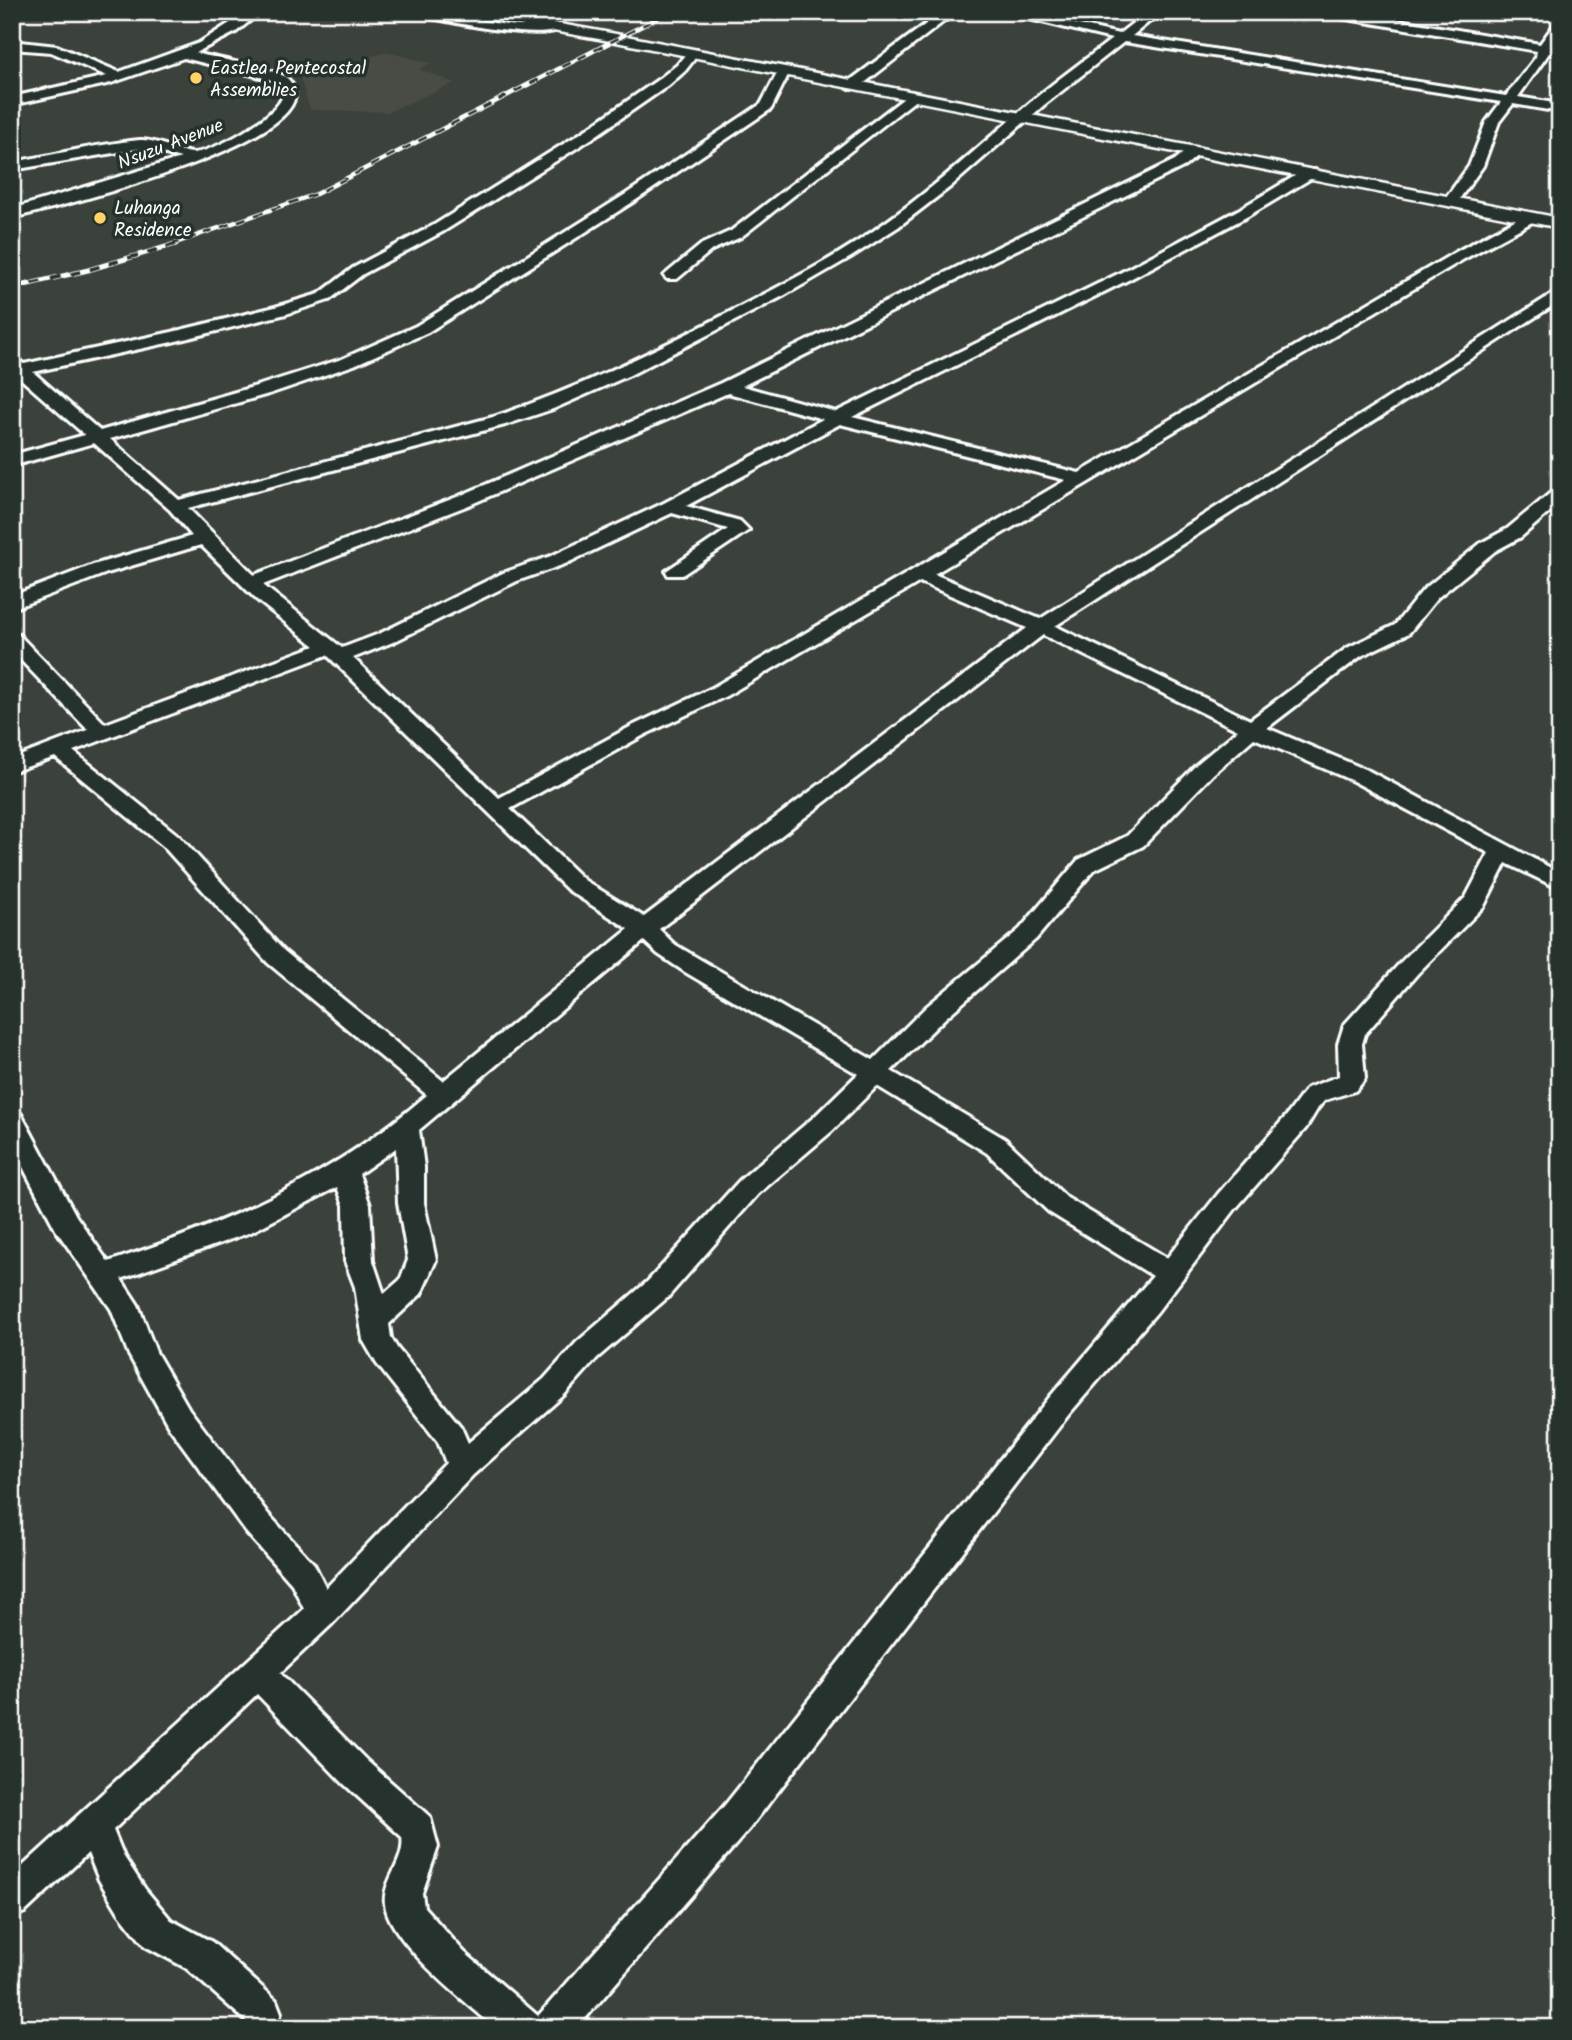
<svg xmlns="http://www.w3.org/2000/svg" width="1572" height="2040" viewBox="0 0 1572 2040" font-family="Kalam,sans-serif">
<rect width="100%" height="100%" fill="#3b413b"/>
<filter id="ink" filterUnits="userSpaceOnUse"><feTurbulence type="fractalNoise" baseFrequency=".0143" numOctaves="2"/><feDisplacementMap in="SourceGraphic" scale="14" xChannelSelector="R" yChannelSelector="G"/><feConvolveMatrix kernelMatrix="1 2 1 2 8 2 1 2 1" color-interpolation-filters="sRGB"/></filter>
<g filter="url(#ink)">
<path fill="#4a4b45" d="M387 52 431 63 419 69 455 83 388 112 310 110 299 75Z"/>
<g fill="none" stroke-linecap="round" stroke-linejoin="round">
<g stroke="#fff" stroke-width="6">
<path id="minor" d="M247 12H261L236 32 195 53C211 57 279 70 287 78 347 136 47 210 12 218V209L181 158 143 148 12 170V162C54 155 97 144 140 140 157 139 175 151 192 153 211 154 281 115 283 94L276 81 184 58 111 83 12 105V97L107 76 51 52 12 49V41L57 46 119 72 199 43Z
M415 12C454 12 491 26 526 26 538 26 554 20 564 27 542 43 450 21 421 16Z
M942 12H956L858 88H848V82Z
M1000 12H1023L1119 34 1147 12H1161L1132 36 1506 96 1536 57 1537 51 1329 16 1323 12H1352L1540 44 1556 22 1560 21V34L1551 46 1560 47V55L1549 53 1518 97 1560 104V112L1513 104 1499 122 1483 166 1455 205 1450 206 1443 202 1469 166 1486 122 1501 102 1124 42 1044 105 950 187 898 227 851 257 785 295 630 375 553 409 505 425 188 508 254 575 457 497 721 383 1175 160 1189 148H1199V154L1185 166 742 386 836 412 1118 274 1238 210 1305 170H1315V176L1248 216 1128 280 852 417 1079 473 1454 253 1524 215H1534L1536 218 1534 221 1464 259 934 574 1040 619 1560 289V301L1055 626 1250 720 1347 648 1395 625 1423 590 1481 543 1507 529 1554 490 1560 489V503L1521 537 1495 551 1437 598 1409 633 1361 656 1267 728 1369 771 1560 873V889L1506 863 1484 906 1417 974 1365 1034 1362 1044 1365 1078 1361 1084 1355 1091 1325 1100 1318 1108 1306 1128 1236 1208 1157 1312 1069 1414 749 1829 577 2028H496C467 2003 390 1943 385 1904 382 1881 406 1861 402 1837L343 1783 257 1694 113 1830 124 1857 145 1889 171 1920 212 1942 276 2000 281 2013 276 2026 254 2028 186 1968 145 1946 119 1913 99 1880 88 1853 25 1912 12 1917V1876L304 1609 292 1584 246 1532 169 1427 129 1355 111 1309 56 1230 12 1146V1112L21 1114 76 1216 108 1262C228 1223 331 1178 427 1095L268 963 163 846 55 757 12 772V759L88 730 12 651V633L19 635 105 724 315 646 257 600 201 545 107 573 12 609V596L93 565 192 536 170 510 94 443 12 466V455L85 435 12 371V357L24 364 172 332 275 307 319 294 353 268 434 225 581 133 659 79 677 65 689 50H697L699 53 685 71 669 85 591 139 444 231 363 274 329 300 286 314 172 342 33 372 100 431 260 385 342 359 416 326 626 194 761 104 780 68H788L790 71 771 109 636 200 428 332 354 365 272 393 110 439 179 500 493 417C572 391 646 355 720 317 778 287 838 258 890 219 940 183 985 141 1032 101 1058 79 1085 60 1112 39ZM728 393 823 419 664 503 551 556 503 573 379 634 342 648 263 585 469 505ZM840 424 1066 480 712 688 630 727 499 798 353 658 393 642 517 581 565 564 672 513 728 529 666 571 668 575H682L749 530 740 521 686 506ZM920 582 1027 628 644 917 584 880 510 809 644 735 726 696ZM1043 635 1238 730 1197 764 1127 836 1078 860 1020 929 926 1007 873 1060 701 960 674 944 659 929ZM327 655 568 890 629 929 443 1081 284 951 179 836 73 751ZM1254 738 1353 781 1489 853 1466 897 1401 962 1344 1025 1338 1044 1339 1076 1307 1088 1288 1114 1218 1194 1167 1258 1067 1198 1005 1139 891 1071 944 1019 1036 939 1094 870 1143 846 1213 774ZM644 941 658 954 685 972 858 1074 814 1117 740 1180 648 1281 577 1342 544 1379 468 1443 461 1427 397 1348 391 1338 389 1324 421 1294 436 1260 424 1203V1167L419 1130ZM877 1086 987 1153 1049 1212 1153 1276 1049 1398 725 1805 538 2016 464 1952 424 1907 422 1893 438 1847 430 1817 367 1761 280 1673 333 1623 473 1475 564 1395 597 1358 668 1297 758 1194 832 1131ZM396 1148 398 1203 408 1260 400 1280 384 1294 373 1261 370 1205 359 1174ZM337 1187 344 1205 345 1261 355 1287 363 1340 377 1364 438 1442 446 1463 326 1588 314 1564 268 1514 189 1409 156 1352 138 1305 121 1279 251 1232Z
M912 92 918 96 917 99 741 237 712 250 677 279H667L664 276 667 273 702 244 731 231Z"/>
</g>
<g stroke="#fff" stroke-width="5">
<path id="major" d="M460 12H493L616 34 1560 218V228L616 42 467 16Z"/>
</g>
<use href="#minor" fill="#26332d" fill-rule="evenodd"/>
<use href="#major" fill="#26332d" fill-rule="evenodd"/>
<g stroke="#fff" stroke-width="4.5">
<path id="rail-far1" d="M170 245 316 194 669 12"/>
</g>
<g stroke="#fff" stroke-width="5">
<path id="rail" d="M12 288 88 270 176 244"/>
</g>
<use href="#rail-far1" stroke="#26332d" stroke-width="2.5" stroke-dasharray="9" stroke-linecap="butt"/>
<use href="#rail" stroke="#26332d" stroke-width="3.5" stroke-dasharray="10" stroke-linecap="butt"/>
</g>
</g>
<g fill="#ffd166" stroke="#26332d" stroke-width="2.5">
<circle cx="196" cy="78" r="7"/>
<circle cx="100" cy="218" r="7"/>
</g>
<g text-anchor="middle" stroke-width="7" stroke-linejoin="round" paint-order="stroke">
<g font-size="19" fill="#fff" stroke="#26332d" text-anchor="start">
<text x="210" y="74">Eastlea Pentecostal<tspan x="210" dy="22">Assemblies</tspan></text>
<text x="114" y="214">Luhanga<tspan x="114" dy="22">Residence</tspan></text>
</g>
<g font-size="19" fill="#fff" stroke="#26332d">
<text transform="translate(170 143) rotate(-21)" y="7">Nsuzu Avenue</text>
</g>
</g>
<rect width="1572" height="2040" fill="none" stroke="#26332d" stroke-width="42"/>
<rect x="21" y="21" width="1530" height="1998" fill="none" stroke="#fff" stroke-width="2.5" filter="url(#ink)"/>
</svg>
